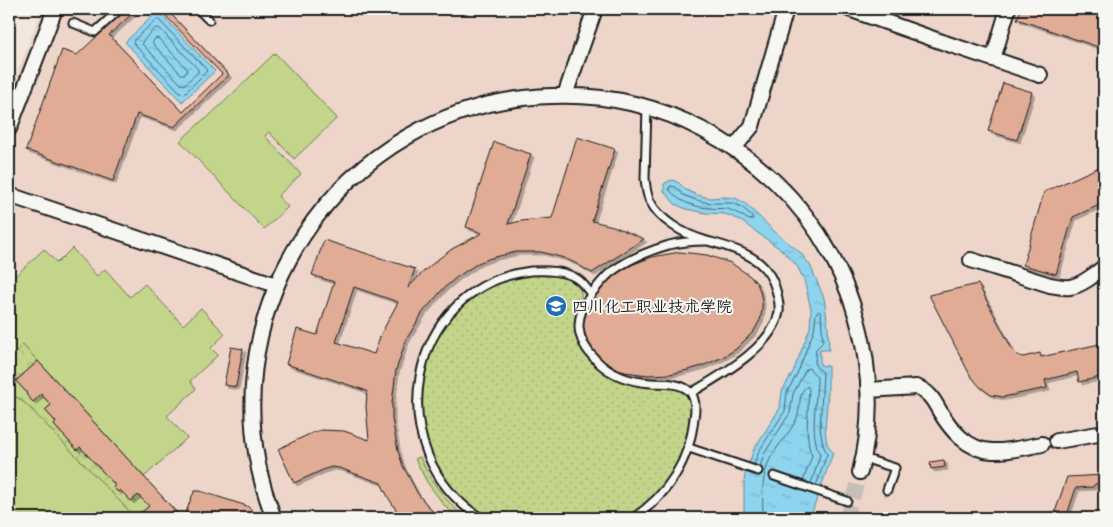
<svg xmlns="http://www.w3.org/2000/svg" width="1113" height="527" viewBox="0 0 1113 527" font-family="'Architects Daughter','LXGW WenKai TC',sans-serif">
<defs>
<pattern id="grass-dots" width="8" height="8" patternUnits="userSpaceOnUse" patternTransform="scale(1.25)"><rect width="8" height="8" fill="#c2d58a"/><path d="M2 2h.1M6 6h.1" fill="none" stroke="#a6b676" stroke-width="1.8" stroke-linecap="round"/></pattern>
<pattern id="park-crowns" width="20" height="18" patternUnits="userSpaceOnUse" patternTransform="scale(1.25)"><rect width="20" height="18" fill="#c2d58a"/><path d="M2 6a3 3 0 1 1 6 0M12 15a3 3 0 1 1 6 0" fill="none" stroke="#a6b676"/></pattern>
<pattern id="water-ripples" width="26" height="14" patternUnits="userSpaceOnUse" patternTransform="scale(1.25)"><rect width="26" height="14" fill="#8dd4ef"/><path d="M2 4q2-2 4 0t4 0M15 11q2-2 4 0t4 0" fill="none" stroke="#79b5cc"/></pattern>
<filter id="shadow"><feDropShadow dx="3" dy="3" stdDeviation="0" flood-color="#0004"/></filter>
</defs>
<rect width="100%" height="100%" fill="#f2e7df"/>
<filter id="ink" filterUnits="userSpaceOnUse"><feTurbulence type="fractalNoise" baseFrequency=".02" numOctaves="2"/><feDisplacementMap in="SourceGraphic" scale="10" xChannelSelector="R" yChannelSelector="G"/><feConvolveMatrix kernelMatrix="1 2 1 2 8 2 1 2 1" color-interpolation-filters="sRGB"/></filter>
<g filter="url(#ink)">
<path fill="#edd5c9" d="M42 9H1104V518H9V94Z"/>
<path fill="url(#grass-dots)" stroke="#6f7853" d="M536 274C552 274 585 276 581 301 579 309 574 317 575 326 576 340 584 354 594 363 608 378 631 386 652 387 660 387 670 385 678 388 704 396 687 443 680 460 673 478 645 511 627 518 621 520 601 518 593 518 558 518 523 518 487 518 432 483 407 418 430 355 439 329 457 306 481 291 498 282 517 277 536 274Z
M420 457C431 482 445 501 466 518H458L444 505 427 482 415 459Z"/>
<path fill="url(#park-crowns)" stroke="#6f7853" d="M23 344 38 361 16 380 27 393 26 394 33 402 41 394 51 405 45 410 56 422 54 425 77 450 80 447 115 485 113 487 118 492 120 490 131 501 138 495 149 506 140 514 143 518H9V358Z"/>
<path fill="#c2d58a" stroke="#6f7853" d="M275 53 337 118 294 159 269 132 265 136 301 174 278 196 288 207 264 229 180 141 204 119 205 120Z
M72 248 97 276 105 269 130 297 145 284 183 325 201 308 225 334 211 348 218 355 190 381 196 389 167 416 187 438 144 477 23 345 9 358V282L44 249 57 263Z
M9 392 25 403 136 518H9Z"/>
<path fill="url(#water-ripples)" stroke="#608a9b" d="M158 11 215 71 182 102 125 42Z
M673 180 679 183 686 190 697 195 710 198 724 197 735 198 745 203 775 232 800 252 810 265 824 298 828 327 829 350H820V365L828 366V392L825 429 827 444 833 453 810 518H744V483L745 474 754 449 780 408 782 391 793 372 810 328 811 309 804 280 797 266 783 251 738 219 725 214 706 213 686 209 675 204 664 191V184L669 181Z"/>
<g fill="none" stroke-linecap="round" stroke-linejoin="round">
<path stroke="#496670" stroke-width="1" d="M158 19 207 70 206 72 184 94 181 93 133 43 134 40 156 20Z
M156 28H159L198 69V72L184 85 181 84 142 44 143 41Z
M156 38 159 39 187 69V71L185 74H181L153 44V42Z
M671 186 676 187 683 195 696 200 710 203H734L742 207 752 216 753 219 749 220C743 216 736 212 728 209 721 208 714 209 708 208 692 206 678 202 669 189Z
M754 465 759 451 785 411 787 392 797 374 814 330 816 313 819 311 821 313 823 342 816 349 815 364 817 368 822 371 823 373 820 429 823 445 827 454 816 486
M760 467 764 454 790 413 793 394 806 369 809 368 817 377C817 402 809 432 820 455L811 484
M763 518C763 496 760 479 771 457 779 443 793 430 798 415 801 404 798 393 807 386L809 389 807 430 809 447 812 456 803 481"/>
</g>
<path fill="#e1ac95" stroke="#1c1c1c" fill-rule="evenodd" filter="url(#shadow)" d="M126 9H137L109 35 183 112 222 74 159 9H166L229 75 174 127 137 114 113 181 26 150 62 50 77 55Z
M1021 9H1104V49L1017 19Z
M1003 83 1032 92 1017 140 988 131Z
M577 137 615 149 592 221 613 226 644 239 592 273 575 263 564 258 541 252H516L491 258 478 263 457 277 444 288 423 312 406 340 396 370 392 403V419L398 451 403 466 418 494 438 518H401L388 497 381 483 339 468 332 467 325 469 294 483 278 449 314 432 321 430 344 431 369 440 366 407 367 391 286 364 297 329 317 335 334 282 312 275 324 240 415 269 408 288 423 272 437 260 452 249 482 233 466 227 494 142 531 154 508 224 521 221 552 218ZM354 287 398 302 381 334 374 354 336 342Z
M1104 165V203L1073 217 1056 274 1023 265 1044 192Z
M680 252 707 255 731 263 750 276 757 283 760 291 762 301V310L760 320 754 331 736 349 723 357 702 366 688 370 670 374 648 375 625 372 614 367 600 359 594 352 586 340 583 324 587 308 599 290 608 281 619 272 631 265 652 257Z
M978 284 1013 351 1017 355 1023 357 1040 353 1041 357 1104 343V376L1079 382 1077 372 1045 380 1047 388 1003 397 991 395 980 387 970 375 929 295Z
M231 347 243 349 236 387 224 385Z
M38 361 178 514 173 518H143L140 514 149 506 138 495 131 501 120 490 118 492 113 487 115 485 80 447 77 450 54 425 56 422 45 410 51 405 41 394 33 402 26 394 27 393 16 381Z
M944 460 945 467 931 469 930 462Z
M1104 475V479L1102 483 1095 484 1093 487 1076 488 1066 518H1053L1067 477Z
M195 491H200L247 506 252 510 258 518H184L192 496Z"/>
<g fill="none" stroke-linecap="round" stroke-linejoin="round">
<path stroke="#c7beb8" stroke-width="14" stroke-dasharray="14 7" stroke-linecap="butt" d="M846 518 856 489 860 472"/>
<g stroke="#1c1c1c" stroke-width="11">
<path id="lane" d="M198 9 209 20
M73 23 95 32 120 9
M647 107 645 178C646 186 646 194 650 201 660 221 684 234 704 240 721 245 736 248 751 257 763 264 772 276 776 290 778 297 780 304 779 312 773 347 719 376 691 393
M689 448 758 471
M863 458 895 468 887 490
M774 476 847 501
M481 518C378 454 405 286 531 271 547 270 569 270 581 282 585 286 588 290 591 294
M633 518C668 495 690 460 694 418 696 407 696 394 685 388 675 382 662 384 651 383 631 382 610 375 596 360 574 338 574 317 592 293 598 286 603 279 610 273 627 260 648 251 669 245 681 242 693 241 706 241"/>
</g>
<g stroke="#1c1c1c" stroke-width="18">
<path id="street" d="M849 9 945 43 993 59 1040 75
M993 59 1008 9
M565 95 595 9
M9 129 55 9
M734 148 752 126 786 9
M9 195 276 285
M971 260 1050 285C1056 286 1063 288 1070 287 1080 286 1096 274 1104 267
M868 390 916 387C928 391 933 399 939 410 951 430 967 450 992 451 1008 452 1026 447 1042 444
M1057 441 1104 433
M274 518C196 321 338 102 552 96 604 94 656 105 703 130 756 158 801 200 830 253 866 319 879 399 860 472"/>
</g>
<use href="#lane" stroke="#f6f6f2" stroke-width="7"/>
<use href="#street" stroke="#f6f6f2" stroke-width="14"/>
</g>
</g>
<defs>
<g id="university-disc" transform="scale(1.125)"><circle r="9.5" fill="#1f6fb2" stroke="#f6f6f2"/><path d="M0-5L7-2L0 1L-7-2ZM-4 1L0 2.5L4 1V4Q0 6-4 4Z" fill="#fff"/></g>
</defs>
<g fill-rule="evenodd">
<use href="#university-disc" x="556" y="306"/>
</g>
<g text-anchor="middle" stroke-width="4" stroke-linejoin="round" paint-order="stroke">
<g font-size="16" fill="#1c1c1c" stroke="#f6f6f2" text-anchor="start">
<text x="572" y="312">四川化工职业技术学院</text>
</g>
</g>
<rect width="1113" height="527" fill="none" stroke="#f6f6f2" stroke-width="30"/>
<rect x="15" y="15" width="1083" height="497" fill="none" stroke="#1c1c1c" stroke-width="2" filter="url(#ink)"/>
</svg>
